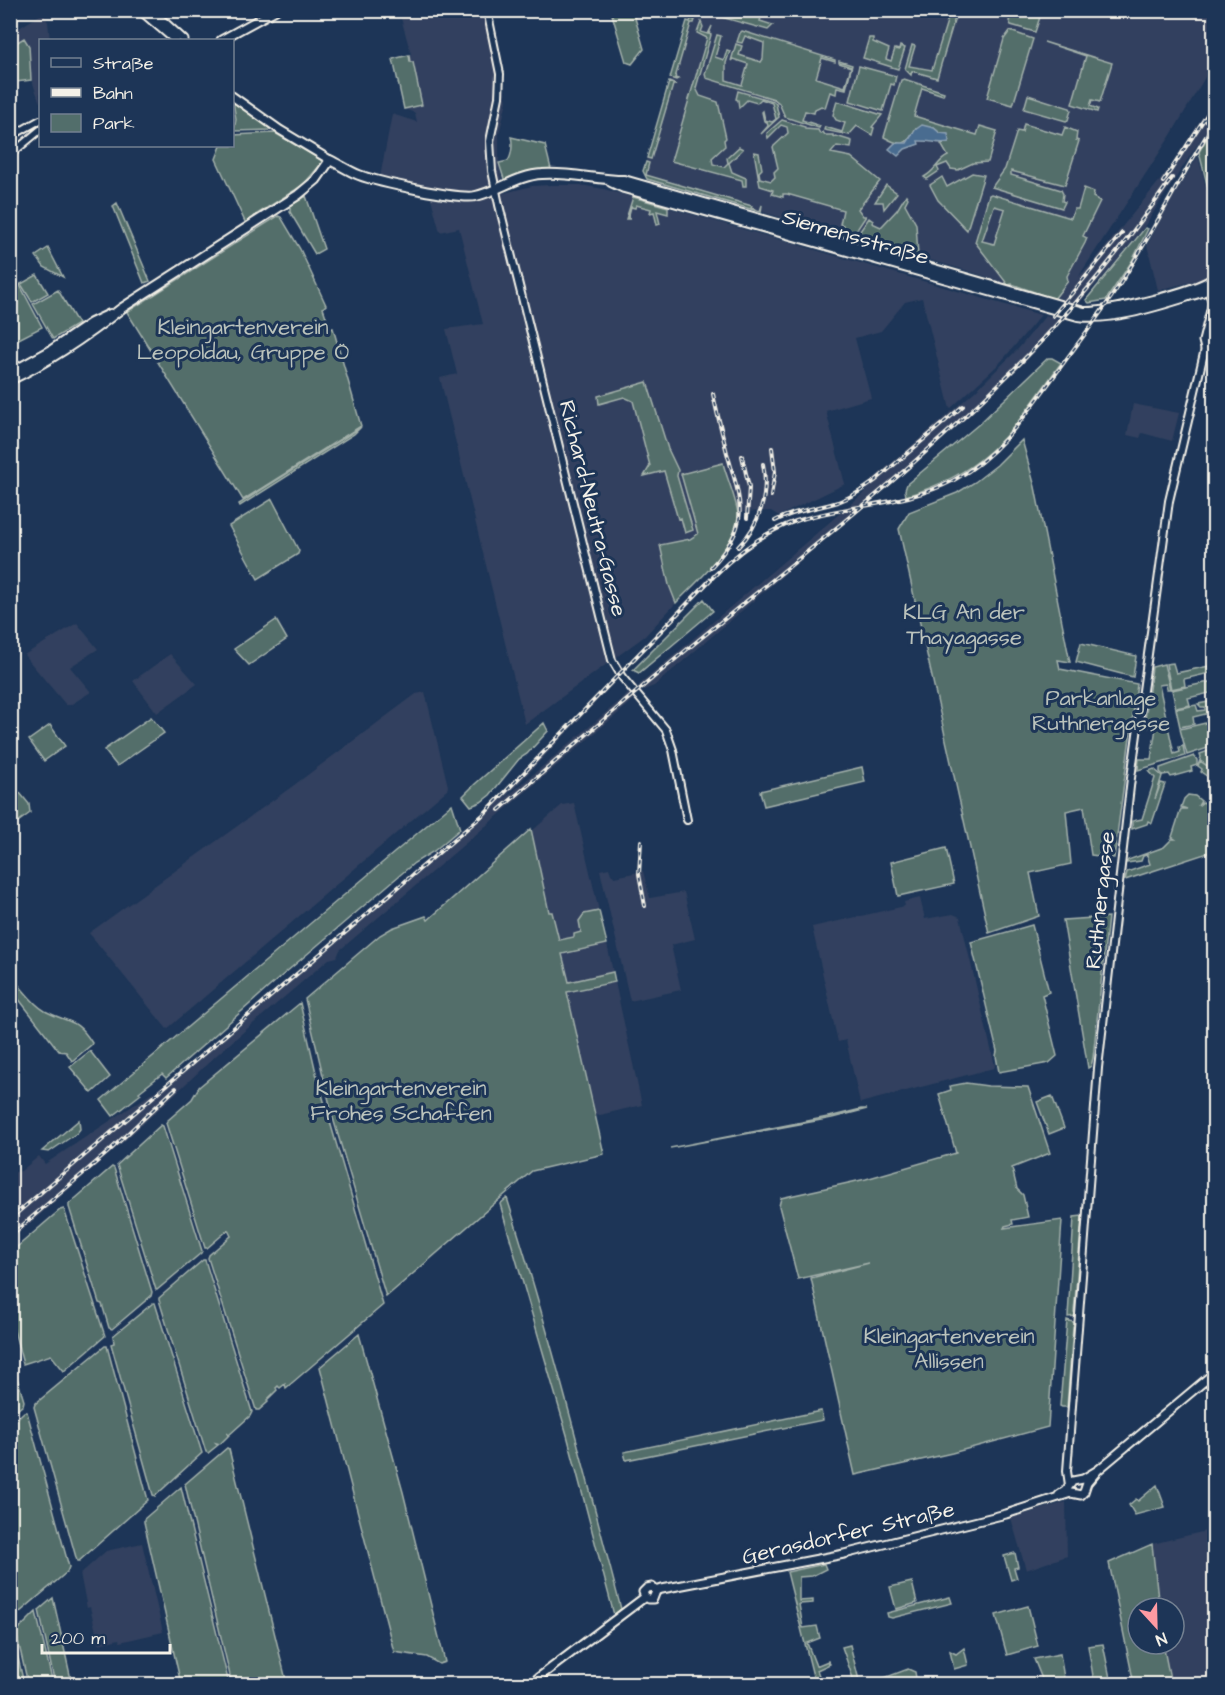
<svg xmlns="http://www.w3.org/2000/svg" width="1225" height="1695" viewBox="0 0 1225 1695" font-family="'Architects Daughter',sans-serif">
<rect width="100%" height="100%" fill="#1d3557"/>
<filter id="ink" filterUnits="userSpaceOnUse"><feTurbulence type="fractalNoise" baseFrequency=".0167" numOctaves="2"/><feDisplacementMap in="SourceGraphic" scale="12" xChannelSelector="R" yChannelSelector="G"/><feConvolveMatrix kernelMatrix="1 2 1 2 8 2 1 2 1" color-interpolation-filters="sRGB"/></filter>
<g filter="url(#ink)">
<path fill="#31405e" d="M399 11H488L507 101 499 134V163L504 193 532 186 550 185H580L604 189 1041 315 999 364 950 409 922 298 905 302 881 331 855 338 871 398 826 411 845 484 779 516 771 511 737 512 723 464 681 474 698 534 679 542 669 585 676 603 645 636 525 724 440 378 457 374 446 329 483 324 459 228 440 232 429 191 380 177 392 114 417 122 415 113 404 109 393 59 411 54Z
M690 11H1214V62L1171 135 1079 276 1091 265 1170 168 1214 99V119L1144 227 1105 275 1078 304 1056 297 1054 299 968 271 647 179 643 171Z
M43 13 48 22 50 40H40V103L31 78 29 46 24 38 11 47V33Z
M1198 156 1214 218V272L1204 279 1158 290 1147 245 1170 202Z
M1046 315 1063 320 1025 362 970 415 654 686 644 690 639 685 866 491 872 480 974 392 1019 348Z
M1133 404 1179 413 1172 441 1142 433 1140 438 1127 435Z
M696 591 699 594 696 598 630 666 627 663 629 661Z
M77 623 98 649 70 667 91 692 70 705H66L24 655Z
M170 654 197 684 157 713 133 681Z
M612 679 615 682 613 684 504 799 630 692 635 698 628 705 340 950 337 957 329 959 220 1052 130 1136 11 1240V1173L21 1171 39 1156 45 1164 164 1085 481 814Z
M425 692 448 786 447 790 167 1029 89 933 290 788 416 694Z
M574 803 599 911 584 914 581 932 574 937 559 941 552 912 550 913 532 831 562 805Z
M609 868 611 874 615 877 643 871 650 898 684 892 695 939 671 945 681 990 630 1001 600 870Z
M920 898 925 919 953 914 960 917 995 1066 994 1068 860 1103 846 1040 838 1042 812 927 905 906 904 902Z
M607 944 613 972 569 982 562 954Z
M615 982 642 1105 596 1116 567 992Z
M1066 1502 1067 1556 1026 1570 1011 1518Z
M1214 1529V1684H1171L1163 1644H1174V1608H1159L1152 1544Z
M142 1543 163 1632 120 1642 119 1639 99 1644 90 1607 87 1608 80 1574 106 1551Z"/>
<path fill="#526e6b" stroke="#a3b0aa" stroke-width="1.5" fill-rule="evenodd" d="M1013 10 1042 11 1035 32 1011 25 1009 21Z
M611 11H633L644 49 632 64 626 62Z
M710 11H763L760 21 773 25 768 30 714 15 709 13Z
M922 11H957L937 78 912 71 911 75 905 69 912 45 915 46 909 66 932 70 948 18 932 13 931 15 925 14 924 16 921 15Z
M691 19 695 20 694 23H691L675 78 678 79 676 80 670 78 687 21 690 22Z
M701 22 703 27 701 32 708 34 712 26 709 34 711 35 696 88 700 96 718 102 726 138 724 140 725 146 712 158 713 164 724 167 728 163 727 158 739 147 743 149 729 163 732 172 746 178V186H743L742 180 671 161 707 38 697 33Z
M742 31 835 60V62L822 58 816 78 845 87 851 67 839 63V61L852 65 846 89 837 87 836 94 830 92 825 108 821 106 815 109 814 113 805 111 802 120 820 126 819 128 785 117 779 103 774 99 706 78 705 74 717 35 721 36 715 57 724 60 727 50 730 51 726 63V80L742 85 748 64 733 59 731 61 736 44 742 46 739 55 761 62 763 59 764 43 745 36 742 43 737 42 740 33Z
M1010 31 1033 39 1013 105 987 98 1004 39Z
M24 38 29 46 31 80 16 82 11 46Z
M869 38H873V42L889 49 886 59 891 61 895 49 899 50 900 46 905 48 898 69 863 58Z
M1044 42 1112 63 1100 102 1092 100 1090 106 1098 109 1097 112 1072 104 1086 56Z
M409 55 410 62H413L422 105 404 109 393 59Z
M859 66 896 76 894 85 891 84 883 111 850 101Z
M904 79 944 92 943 95 922 88 914 116 977 135 980 126 997 131 988 162 973 163 958 170 951 169 947 163 937 167 939 171 927 179 924 177C936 171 938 160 948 156L941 144 945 143 940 133 934 128 915 129C907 147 900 146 884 137L901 80Z
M669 82 676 85H673L651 159 647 158Z
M738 91 773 101 776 104 779 117 761 134 768 126 767 122 764 121 762 112 763 111 765 120 772 122 776 119 772 103 761 99 757 103 747 100 739 108 738 100 736 99Z
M1028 95 1070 108 1071 110 1068 120 1066 121 1024 109Z
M837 101 882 115 872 127 874 128 872 135 857 126 849 135 824 130 825 127 842 132 845 123 836 120 833 115Z
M233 102 270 129V130L234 131 236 119Z
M782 120 805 127V129L818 130 820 134 823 132 825 135H833V137L836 136 852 141 851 148 837 146 831 153 851 157 880 181 858 209 863 216H866L856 231H851L849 238 816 228 817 225 841 231 843 225 840 224 843 210 787 194H783V197L772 194 773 190 760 186 754 152 759 153 762 169 759 172 760 178 771 181 775 177 774 172 778 168 773 147 788 133 787 127 781 125 768 138 767 133Z
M1024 124 1062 135 1065 127 1077 132 1076 140 1079 141 1065 185 1011 171V175L1061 190 1063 194 1062 201 1065 202 1062 208 992 187 1005 169 1017 131 1022 132Z
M1214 126V212L1199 152Z
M275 133 321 160 322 163 303 185 254 216 253 220 246 224 216 159 221 146H232L233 135Z
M511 137 545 145 551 169 532 171 507 180 504 179 499 163 508 161C512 155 513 143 511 137Z
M646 162 649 163 646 175 752 206 751 208 760 211 762 205 761 212 647 179 643 171Z
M972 173 984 175 967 230 938 200 930 185 942 177 947 187Z
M886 185 897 193 884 209 883 202H875Z
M1084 188 1094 192 1093 197 1100 201 1083 236 1087 238 1085 243 1067 276 1068 281 1054 299 1012 284 1008 285 975 242 989 195 991 194 1071 218 1074 209H1078ZM994 206 1005 209 994 244 982 241Z
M906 195 908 198 905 204 916 224 918 255 915 257 859 240 860 231 869 218 873 221 872 223 881 227 897 210Z
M306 196 324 249 315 254 290 212V206Z
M633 197 668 207V214L657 211 660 224 657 225 654 212 650 213 651 209 636 205 635 208 631 207 628 218 631 219H626Z
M117 203 150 281 144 283 113 206Z
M278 216 281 217 300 249 326 305 323 308 330 329 333 328 361 426 243 500 127 312Z
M1145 228 1148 229 1132 261 1106 300 1089 303 1086 300Z
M48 248 63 277 44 267 36 256Z
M13 272 42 327 11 343 10 273Z
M37 275 48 293 32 302 21 284Z
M58 290 78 324 53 339 33 304Z
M1048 358H1052L1061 363C1012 430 990 471 906 496L905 490 907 484 979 424Z
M647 382 668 449 678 470 677 476 693 530 685 533 681 518 678 519 664 471 644 476 650 466 633 401 624 397 599 404 598 396Z
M361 427 354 434 240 506 239 504Z
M1022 440 1035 487 1070 662 1058 660 1060 669 1137 684 1114 858 1091 855 1084 807 1066 811 1071 864 1030 873 1039 916 989 933 899 529 909 512 957 493 975 482 997 465Z
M723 463C726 476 739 506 738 517 736 549 696 582 676 603L669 585 660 545 690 539 698 534 681 474Z
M272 499 299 551 298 554 258 579 229 526Z
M704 599 713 611 639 673 633 670Z
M276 620 287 639 249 665 234 649Z
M1081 643 1136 656 1133 677 1076 662Z
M1173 663 1176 673 1214 665V672L1184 679 1185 686 1171 689 1166 664Z
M1164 664 1170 689H1167L1166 684 1159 685 1174 754 1180 752 1179 747 1183 746 1185 756 1138 770 1139 759H1151L1156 728 1144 727 1152 667Z
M1214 681V692L1188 698 1190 705 1176 708 1172 690Z
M1214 701V712L1193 717 1194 724 1180 727 1176 709 1196 705 1198 711 1205 710V707H1201L1198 704Z
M151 717 164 733 117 766 104 750Z
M1214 721V746L1187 755 1180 729Z
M544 723 548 731 527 754 519 759 490 795 481 802 471 806 463 796 475 784Z
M50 725 65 746 44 761 29 740Z
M1214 749V770L1200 761 1214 771V781L1201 772 1202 769 1198 766 1201 757 1200 754Z
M1194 756 1197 760V765L1191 767 1192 771 1171 777 1169 774 1163 775 1160 772V768Z
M862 767 865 782 764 806 760 791Z
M1154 769 1162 776 1155 799 1161 783 1165 784 1152 823 1148 821 1147 824 1132 829V821L1142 819 1155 778 1149 771Z
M15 787 29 804 30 813 11 827V790Z
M1188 795 1195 796 1201 801 1198 806 1203 802 1214 810V851L1125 880 1127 872 1150 864 1147 855 1143 856 1141 861 1126 863 1128 860 1164 847 1172 839H1175L1172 837 1181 809H1187L1181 807 1184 799Z
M452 804 460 829 434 851 414 863 285 973 166 1078 162 1074 139 1092 141 1094 113 1116 101 1100Z
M531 829 549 912H552L559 940 574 937V934L581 932 579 921 584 914 599 911 607 944 562 954 569 982 613 972 615 982 567 992 604 1154 532 1171 386 1297 333 1118 305 999 380 935 392 928 426 916 428 920Z
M946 848 954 884 898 896 891 862Z
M1108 917 1093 1058 1091 1066 1088 1068 1063 920Z
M1032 925 1049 992 1042 995 1057 1056 1049 1063 999 1072 996 1056 997 1051 971 942Z
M12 983H17C26 993 33 1004 45 1011 69 1024 76 1017 92 1043L91 1045 72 1061 66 1052 59 1051 11 989Z
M300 1003 317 1077 383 1305 286 1388 285 1384 280 1388 278 1386 276 1388 277 1390 267 1400 268 1402 259 1410H256L208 1258 209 1255 231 1236 228 1230 207 1248H205L166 1123 167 1121 192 1099 199 1087Z
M90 1051 110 1077 92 1093 70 1067Z
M966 1083 988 1086 1028 1087 1050 1153 1012 1168 1017 1189 1023 1195 1028 1217 1012 1220 1013 1224 1005 1226 1004 1228 1062 1220 1048 1427 952 1453 855 1475 811 1278 869 1263 798 1279 779 1206 781 1198 866 1179 956 1153 939 1094 951 1090 950 1086Z
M1052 1096 1064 1128 1049 1134 1037 1102Z
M861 1109H867L832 1118 670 1148 833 1116Z
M79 1120 80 1129 77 1133 49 1152 42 1151Z
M161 1125 163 1126 202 1251 201 1253 157 1290H156L117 1165Z
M112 1167 114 1168 152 1292 151 1296 112 1329 109 1328 102 1304 99 1303 69 1207V1204Z
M507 1198C550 1333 585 1472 621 1609L614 1615 567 1435 500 1204Z
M64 1209 105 1336 64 1371 51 1355 23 1364 11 1319 10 1253 60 1210Z
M1082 1216 1074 1312 1077 1313 1076 1316 1068 1317 1074 1217Z
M203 1260H205L252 1412 250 1416 229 1435 227 1433 228 1436 220 1444 216 1443 218 1445 208 1453 206 1452 159 1300V1298Z
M153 1303H155L202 1453 155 1496 153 1495 111 1344 114 1343 113 1336Z
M1067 1320 1076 1323V1326L1073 1327 1067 1407H1062L1060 1406Z
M359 1334 403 1492 445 1662 439 1664 427 1657 394 1652 320 1367Z
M105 1346H107L148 1500 79 1561H77L34 1407 35 1404Z
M10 1354 24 1401 23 1405 11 1415Z
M821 1411 823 1420 626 1460 624 1452Z
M24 1412H27L69 1567 67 1572 14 1617 10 1610 11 1424Z
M227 1448 229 1449 287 1684H232L185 1484Z
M1157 1485 1165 1507 1135 1515 1129 1505 1136 1499 1138 1501Z
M181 1487 229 1684H181L144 1522V1519Z
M1152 1544 1159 1608H1138V1644H1163L1171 1684H1134L1109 1563Z
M1015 1553 1018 1567 1014 1568 1017 1578 1011 1580 1004 1556Z
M824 1564 826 1569 812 1576 799 1577V1601L813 1600V1603L799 1604 803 1628 817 1626 820 1638 807 1643 816 1666 828 1661 830 1664 817 1670 822 1684H815L787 1572Z
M912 1582 917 1603 896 1609 890 1587Z
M950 1597 952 1603 892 1618 888 1617 887 1613Z
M53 1598 72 1684H55L39 1610Z
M1028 1606 1038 1646 1007 1655 996 1615Z
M36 1612 53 1684H28L16 1632Z
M11 1635H13L24 1684H11Z
M1103 1644 1111 1683 1085 1684 1094 1682 1088 1646Z
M850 1645 860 1684H855L842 1647Z
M964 1648 968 1665 954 1669 950 1651 956 1654Z
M1060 1654 1065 1684H1044L1034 1659Z
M908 1669 915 1672 917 1684H881L884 1678Z"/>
<path fill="#496c90" stroke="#8da1b3" stroke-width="1.5" d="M922 125 934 128 940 133 948 134 949 142C940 145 930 140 918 141L919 144 905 149 898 156 889 149 895 143H907L915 130Z"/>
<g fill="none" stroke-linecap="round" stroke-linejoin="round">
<g stroke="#f4f1e8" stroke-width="10">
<path id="tertiary" d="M487 10 500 74 499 97 490 141 492 171 499 205 612 660 622 677 666 730 673 750 687 820
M10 137 40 120
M10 155 40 130
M1069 1485 1067 1471 1098 1068 1131 778 1169 501 1205 349"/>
</g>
<g stroke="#f4f1e8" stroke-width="11">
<path id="secondary" d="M140 10 175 40
M151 10 184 40
M221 40 276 10
M232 96 280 130 330 160
M1205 349 1203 341 1213 302 1206 285
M1059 1495 1065 1491 1073 1481 1083 1479 1098 1470 1214 1373
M645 1597 643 1592 647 1588 652 1587 656 1591
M530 1684 645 1597 648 1599H653L656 1591 662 1589 844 1554 1006 1514 1071 1493 1081 1495 1084 1492 1087 1483 1098 1470"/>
</g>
<g stroke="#f4f1e8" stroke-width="12">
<path id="primary" d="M611 182 624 188 1078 316C1117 321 1165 303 1202 292L1214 286
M10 373 50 351 91 323 110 314
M10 380C50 361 88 335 122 308L298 195 316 180 330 160C340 165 349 171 359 175 377 182 460 200 476 196 498 191 519 175 542 174 570 172 597 180 624 180L1084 312C1107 313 1197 292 1214 278"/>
</g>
<use href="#tertiary" stroke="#1d3557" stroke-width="6"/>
<use href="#secondary" stroke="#1d3557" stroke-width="7"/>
<use href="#primary" stroke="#1d3557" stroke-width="8"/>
<g stroke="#f4f1e8" stroke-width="4">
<path id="rail" d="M1163 182 1214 104
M1053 316 1122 233
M742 456 749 487 747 518
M771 496 775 472 772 448
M775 521C795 510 816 509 838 502 851 497 863 490 875 481L963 406
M738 547C760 525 769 494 763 464
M711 567C751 524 742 504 727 453 722 433 717 413 713 394
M499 810C566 753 632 694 701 638 814 546 930 456 1032 351 1083 298 1129 239 1172 178
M641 841 639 874 645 906
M10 1219 484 814 714 576C738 552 764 532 796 521 848 504 905 506 954 480 1000 455 1027 413 1057 372 1080 340 1105 309 1125 276 1156 226 1183 173 1214 123
M10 1236 107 1153 176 1088"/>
</g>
<use href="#rail" stroke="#1d3557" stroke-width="1.5" stroke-dasharray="4.5" stroke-linecap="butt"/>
</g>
</g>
<g text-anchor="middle" stroke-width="6" stroke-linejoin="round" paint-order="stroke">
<g font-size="22" fill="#f4f1e8" stroke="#1d3557">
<text transform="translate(856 236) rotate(16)" y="8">Siemensstraße</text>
<text transform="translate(594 508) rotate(76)" y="8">Richard-Neutra-Gasse</text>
<text transform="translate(1099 900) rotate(-84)" y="8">Ruthnergasse</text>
<text transform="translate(848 1532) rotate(-13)" y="8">Gerasdorfer Straße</text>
</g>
<g font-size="22" fill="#bbc3bc" stroke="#1d3557">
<text x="243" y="334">Kleingartenverein<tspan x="243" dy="25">Leopoldau, Gruppe Ö</tspan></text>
<text x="964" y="619">KLG An der<tspan x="964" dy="25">Thayagasse</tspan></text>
<text x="1101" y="705">Parkanlage<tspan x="1101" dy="25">Ruthnergasse</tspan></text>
<text x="401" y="1095">Kleingartenverein<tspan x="401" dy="25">Frohes Schaffen</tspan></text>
<text x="949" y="1343">Kleingartenverein<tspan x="949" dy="25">Allissen</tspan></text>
</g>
</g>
<rect width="1225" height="1695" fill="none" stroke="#1d3557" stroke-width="36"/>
<rect x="18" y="18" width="1189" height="1659" fill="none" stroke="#f4f1e8" stroke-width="2" filter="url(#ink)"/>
<rect x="39" y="39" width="195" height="108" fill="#1d3557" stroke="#738091" stroke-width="1.5"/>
<rect x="51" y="58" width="30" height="9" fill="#1d3557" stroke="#738091" stroke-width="1.5"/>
<text x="93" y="69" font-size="18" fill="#f4f1e8">Straße</text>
<rect x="51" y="88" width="30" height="9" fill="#f4f1e8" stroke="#738091" stroke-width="1.5"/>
<text x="93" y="99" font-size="18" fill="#f4f1e8">Bahn</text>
<rect x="51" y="114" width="30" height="18" fill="#526e6b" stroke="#738091" stroke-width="1.5"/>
<text x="93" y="129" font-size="18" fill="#f4f1e8">Park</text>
<g transform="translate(1156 1626) rotate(158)"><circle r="28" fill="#1d3557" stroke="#738091" stroke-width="1.5"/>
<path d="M0-4.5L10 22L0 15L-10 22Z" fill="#ff9aa2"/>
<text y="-9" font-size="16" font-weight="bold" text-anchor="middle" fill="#f4f1e8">N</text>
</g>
<path d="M42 1644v9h128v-9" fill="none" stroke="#f4f1e8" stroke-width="3"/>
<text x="51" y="1644" font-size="18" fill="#f4f1e8" stroke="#1d3557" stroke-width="4.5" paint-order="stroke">200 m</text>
</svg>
